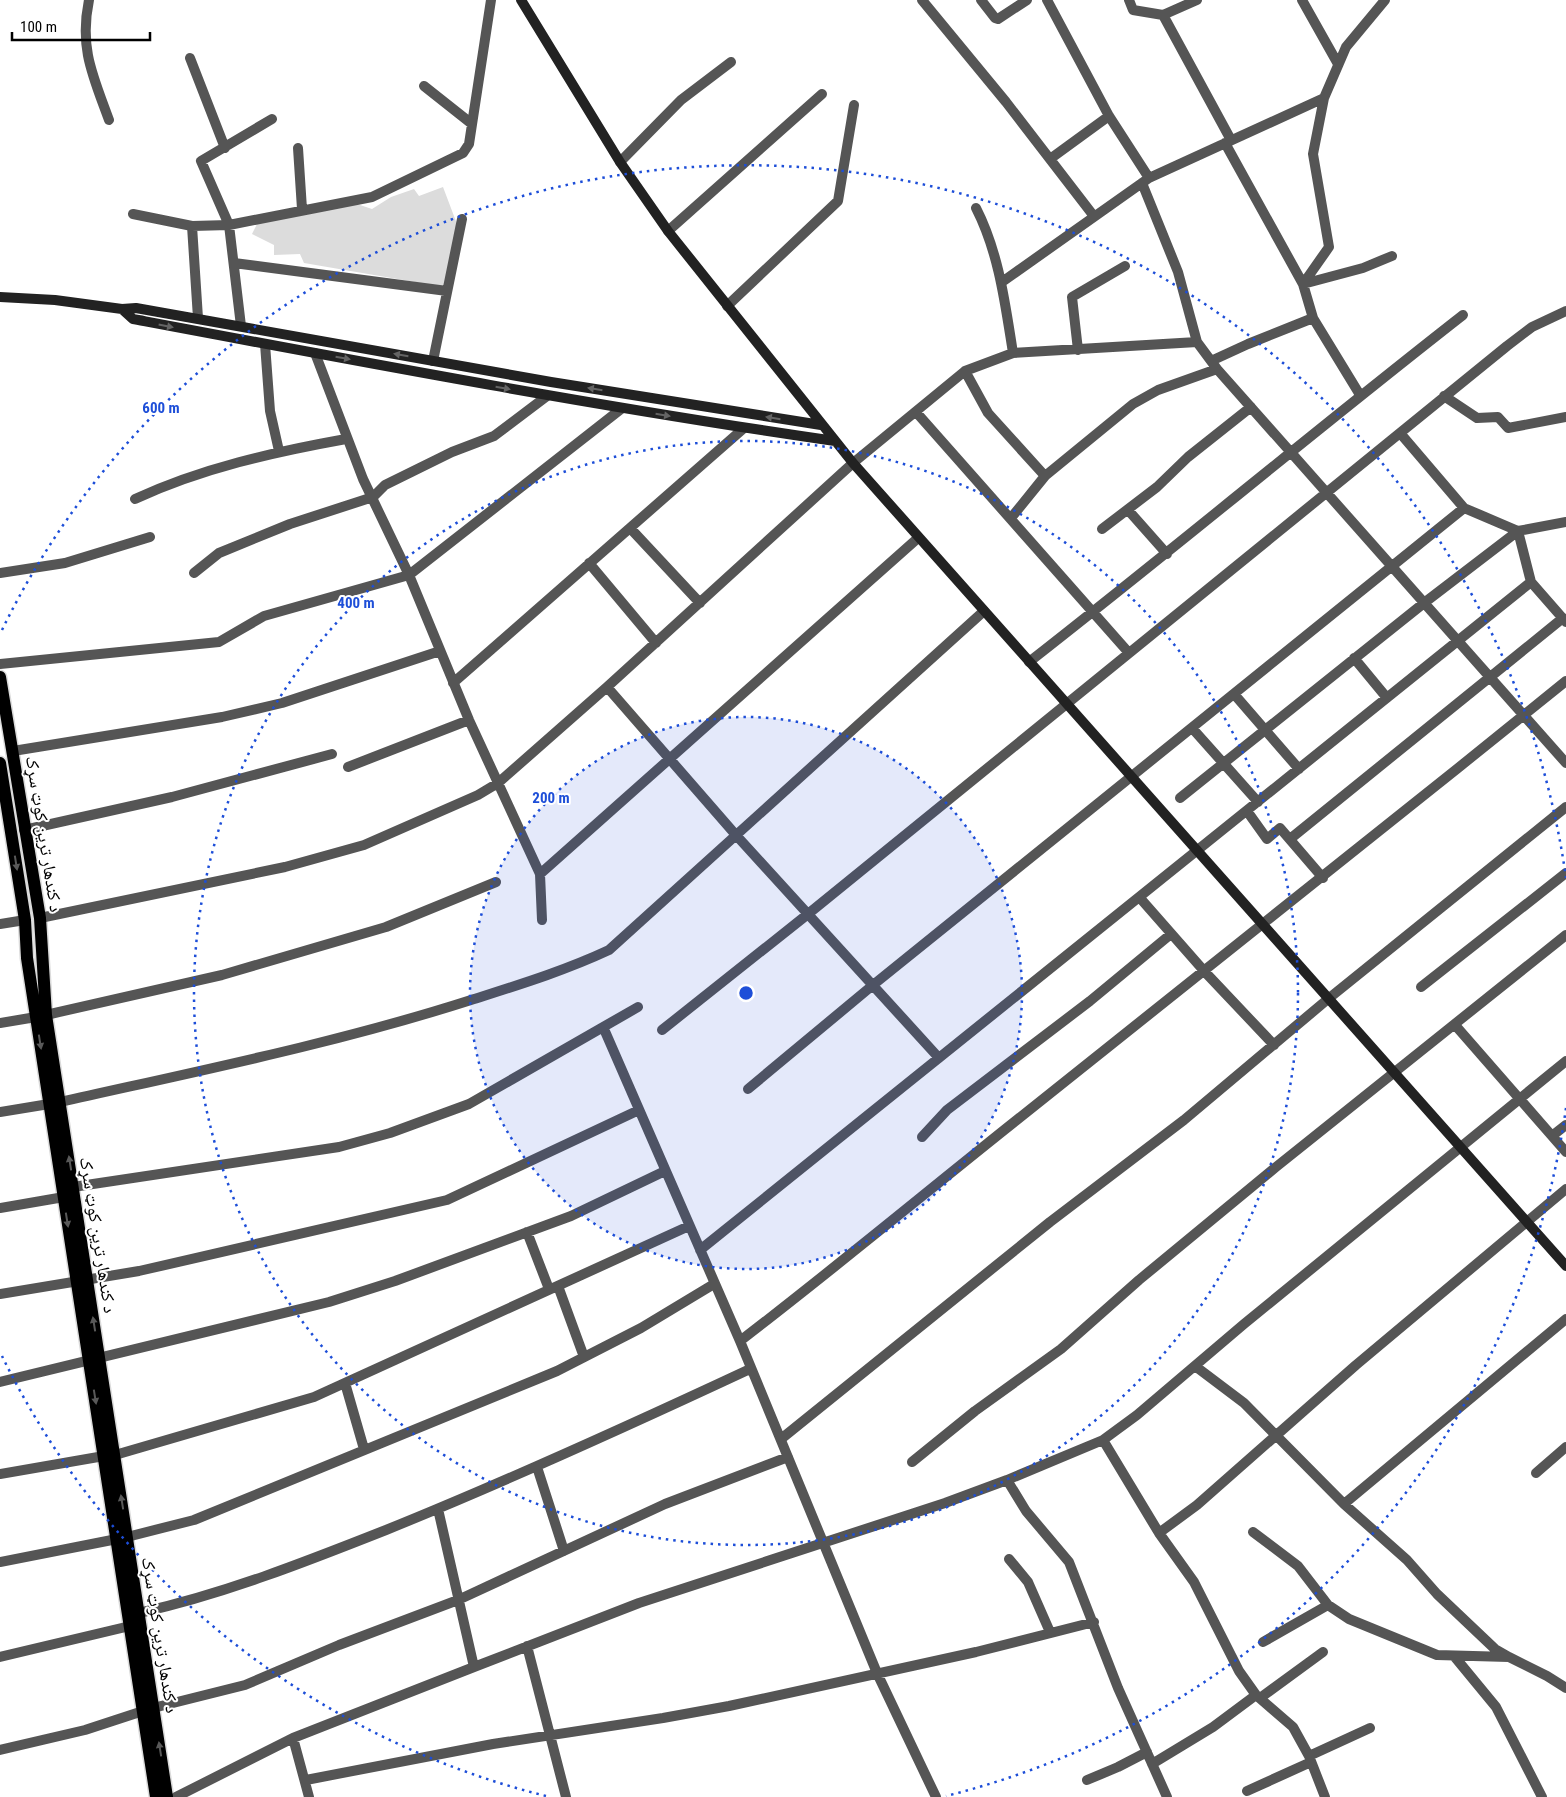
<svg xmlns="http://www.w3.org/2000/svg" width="1566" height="1797" viewBox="0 0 1566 1797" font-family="'Roboto Condensed','Noto Naskh Arabic',sans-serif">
<rect width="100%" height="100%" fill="#fff"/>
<path fill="#dcdcdc" d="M443 187 457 224 444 287 304 263 300 254 274 255V245L252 234 257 224 357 204 372 209 391 197 414 189 419 196Z"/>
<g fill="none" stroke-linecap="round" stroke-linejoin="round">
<g stroke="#dbdbdb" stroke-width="15">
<path id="primary" d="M0 677 40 918 46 1015 167 1797
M0 763 25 920 27 958 156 1797"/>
</g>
<path stroke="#555" stroke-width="10" d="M89 0C79 48 93 76 109 120
M922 0 1006 102 1093 215
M981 0 995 18 998 19 1027 0
M1047 0 1109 116 1149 178
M1129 0 1133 10 1163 15 1231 140
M1302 0 1338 64
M1163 15 1197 0
M190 58 225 148
M424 86 472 124
M1225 143 1303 284 1363 268 1392 256
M298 148 302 209
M1050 159 1109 116
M620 162 681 100 731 62
M1142 183 1178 272 1197 342 1217 369 1566 763
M976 208C999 253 1005 303 1013 353
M133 214 192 226 229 225 372 197 463 153 469 144 491 0
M192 226 198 318
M668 231 822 94
M234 263 447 291
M1002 282 1149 178 1324 98
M727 306 838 201 854 105
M241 326 229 225 201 161 272 119
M265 344 270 411 279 451
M1078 350 1072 297 1125 266
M315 353 363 479 409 575 469 720 540 874 542 920
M433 361 462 219
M1211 361 1248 344 1313 318
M965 371 988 413 1045 476
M1360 395 1313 318 1303 284 1329 247 1313 154 1324 98 1346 47 1385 0
M1444 396 1477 418 1498 417 1508 428 1566 417
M916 412 1129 653
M1400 433 1464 508 1518 531 1531 582 1566 622
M135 499C202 468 274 452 346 439
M1128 510 1167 554
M1011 518 1045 476 1133 404 1158 390 1217 369
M630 528 700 603
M1102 529 1157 487 1188 457 1251 407
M589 563 656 643
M0 573 65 563 150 537
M194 573 219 553 290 524 373 497 385 485 452 452 494 436 547 396
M1354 658 1387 698
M1029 662C1175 548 1317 429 1463 315
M0 664 219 642 264 616 409 575 621 409
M453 683 744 428
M607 687 735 834 939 1058
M1234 694 1299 769
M1192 728 1258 802
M13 751 222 717 282 703 440 651
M348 767 469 720
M1180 798 1424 603 1518 531 1566 522
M1247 811 1267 839 1280 828 1323 878
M24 830 172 797 332 754
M1290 839 1563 618
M540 874 918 538
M1140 898 1205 972 1274 1045
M40 918 285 867 364 845 478 795 498 783 607 687 853 463 965 371 1013 353 1197 342
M0 924 25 920
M1421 987 1566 873
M46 1015 222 975 386 927 496 882
M0 1023 36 1017
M1455 1025 1566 1152
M604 1029 740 1341 877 1673 936 1797
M662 1030 808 914 1507 346 1532 327 1566 311
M748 1089 873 985 1464 508
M60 1102C198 1071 337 1043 471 1000 518 985 564 971 609 950L984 611
M0 1112 49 1104
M1552 1136 1566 1125
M922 1137 947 1110 1090 1001 1171 934
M73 1187 339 1147 390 1133 469 1104 638 1007
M0 1208 64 1197
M527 1232 549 1289
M700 1250 1531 582
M558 1286 584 1357
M0 1294 139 1271 447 1200 639 1110
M740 1341C834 1269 925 1193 1018 1119 1201 974 1384 828 1566 681
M1195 1366 1244 1403 1344 1504 1407 1560 1437 1594 1495 1649 1509 1657
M0 1382 329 1302 395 1281 571 1216 665 1171
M345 1383 364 1449
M781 1439 1050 1222 1184 1120 1328 999 1566 807
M1103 1440 1159 1533 1194 1582 1239 1671 1256 1695 1293 1727 1309 1756 1325 1797
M115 1455 314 1397 689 1226
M912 1462 975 1411 1061 1349 1139 1280 1276 1167 1566 935
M537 1467 564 1551
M1536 1473 1566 1447
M0 1474 104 1456
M1007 1480 1026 1511 1069 1562 1118 1688 1167 1797
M1344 1504 1566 1319
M438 1509 474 1667
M1253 1532 1298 1566 1328 1605 1349 1619 1437 1655 1509 1657 1547 1676 1566 1688
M1159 1533 1197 1505 1356 1365 1566 1189
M127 1537 194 1520 557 1371 641 1328 714 1284
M1009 1559 1028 1582 1050 1632
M0 1562 117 1539
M139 1613C224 1594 305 1562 386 1530 510 1480 630 1425 750 1369
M1263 1642 1328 1605
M527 1646 566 1797
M1454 1656 1496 1707 1542 1797
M0 1657 130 1626
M1260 1698 1323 1652
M153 1708 245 1685 339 1645 458 1600 665 1504 788 1457
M293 1738 309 1797
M0 1750 85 1730 143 1711
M1309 1756 1370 1728
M1152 1764 1213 1727 1256 1695
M306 1780 493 1744 663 1718 729 1706 976 1652 1094 1622
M1087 1780 1118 1767 1147 1752
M1247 1791 1311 1762
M176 1797 293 1738 474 1667 639 1603 945 1503 1007 1480 1103 1440 1137 1415 1244 1324 1566 1061"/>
<path stroke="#222" stroke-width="10" d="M521 0 620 162 668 231 853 463 1566 1266
M0 297 55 300 122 309 136 308 551 382 821 425
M122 309 133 319C367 363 600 407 835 441"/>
<use href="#primary" stroke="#000" stroke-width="12"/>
</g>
<defs><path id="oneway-solid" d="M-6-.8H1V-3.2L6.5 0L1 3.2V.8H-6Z" transform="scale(1.25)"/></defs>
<g fill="#646464">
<use href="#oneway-solid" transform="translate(166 326) rotate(11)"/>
<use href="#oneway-solid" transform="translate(401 355) rotate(-170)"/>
<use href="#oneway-solid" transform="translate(343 358) rotate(10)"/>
<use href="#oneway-solid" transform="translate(503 388) rotate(10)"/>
<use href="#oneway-solid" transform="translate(595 389) rotate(-171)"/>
<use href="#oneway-solid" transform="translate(663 415) rotate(9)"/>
<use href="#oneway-solid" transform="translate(773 418) rotate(-171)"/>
</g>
<g fill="#595959">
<use href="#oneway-solid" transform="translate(16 863) rotate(81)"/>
<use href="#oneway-solid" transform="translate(40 1042) rotate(81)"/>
<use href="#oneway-solid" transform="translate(70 1163) rotate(-99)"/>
<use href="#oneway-solid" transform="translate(67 1220) rotate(81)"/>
<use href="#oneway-solid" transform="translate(94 1324) rotate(-99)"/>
<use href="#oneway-solid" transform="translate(95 1397) rotate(81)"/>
<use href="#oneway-solid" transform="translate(122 1502) rotate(-99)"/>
<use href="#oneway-solid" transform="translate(160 1749) rotate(-99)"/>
</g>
<circle cx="746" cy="993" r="276" fill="#1d4ed8" fill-opacity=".12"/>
<g fill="none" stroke="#1d4ed8" stroke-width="2.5" stroke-dasharray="2.5 5">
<circle cx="746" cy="993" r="276"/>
<circle cx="746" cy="993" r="552"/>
<path d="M1566 1108A828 828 0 0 1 946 1796M546 1796A828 828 0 0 1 2 1356M2 630A828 828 0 0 1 1566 878"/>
</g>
<g text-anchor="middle" stroke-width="4" stroke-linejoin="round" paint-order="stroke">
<g font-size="18" fill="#000" stroke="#fff">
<text transform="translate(44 834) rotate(81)" y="6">د کندهار ترين کوټ سړک</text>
<text transform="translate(98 1235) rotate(81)" y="6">د کندهار ترين کوټ سړک</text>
<text transform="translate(160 1635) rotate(81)" y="6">د کندهار ترين کوټ سړک</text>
</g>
</g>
<circle cx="746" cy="993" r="8" fill="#1d4ed8" stroke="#fff" stroke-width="2.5"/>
<g font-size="15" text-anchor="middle" font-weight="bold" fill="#1d4ed8" stroke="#fff" stroke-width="4" stroke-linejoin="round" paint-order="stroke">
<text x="161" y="413">600 m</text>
<text x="356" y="608">400 m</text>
<text x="551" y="803">200 m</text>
</g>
<path d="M12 32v8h138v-8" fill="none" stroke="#000000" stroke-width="2.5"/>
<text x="20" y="32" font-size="15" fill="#000000" stroke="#ffffff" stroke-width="4" paint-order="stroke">100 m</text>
</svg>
